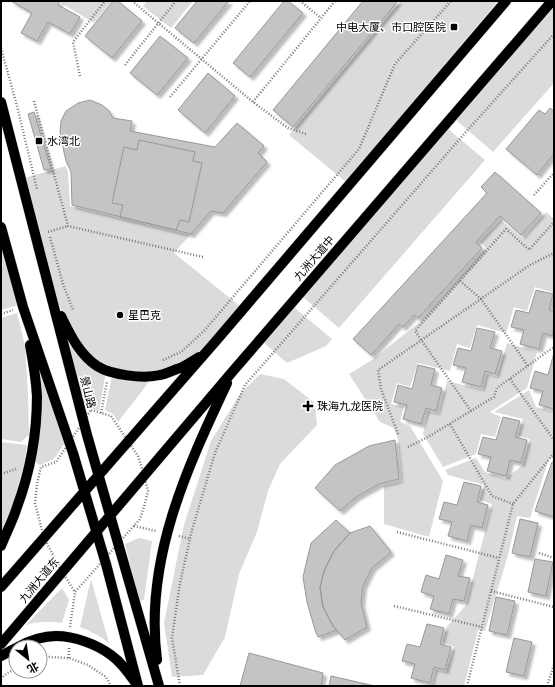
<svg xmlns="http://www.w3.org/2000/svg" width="555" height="687" viewBox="0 0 555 687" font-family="Manrope,'Noto Sans SC',sans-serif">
<defs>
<filter id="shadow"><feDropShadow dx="3.5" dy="3.5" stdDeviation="1" flood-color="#0004"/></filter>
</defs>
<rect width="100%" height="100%" fill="#fff"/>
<path fill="#dbdbdb" d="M63 1H112L94 23 61 3Z
M147 1H193L171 28 143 6Z
M401 1H498L346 182 289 135Z
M554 7V83L493 152 455 119Z
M448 129 485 160 339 328 303 297Z
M66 166 68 172 70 206 190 235 174 253 241 307 213 341 196 355 178 366 157 373 117 371 99 364 86 352 72 333 53 292 24 178Z
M546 212 554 219V293L535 287 527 311 514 307 506 333 477 325 470 348 457 344 450 371 418 363 410 387 397 383 391 404 404 407 400 422 410 426 443 481 429 537 384 524V486L402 482 398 439 394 428 380 422 349 374 372 360 421 321 486 248 480 242 501 220 523 239Z
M1 246 18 305 1 310Z
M295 308 332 339 326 346 287 363 263 342Z
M17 313 25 346 28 394 29 435 21 442 1 439V318Z
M68 335 106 372 99 411 81 405 64 336Z
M507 343 537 352 527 388 490 412 501 417 495 437 481 434 476 454 443 467 423 434 428 411 439 414 447 381 483 390 487 374 497 377Z
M35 349 66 441 54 459 40 465 33 461Z
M260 374 284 379 315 403 317 425 280 464 268 491 257 532 239 574 225 637 203 675 172 677 164 623 184 525 211 441 240 394Z
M112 376 152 378 118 422 113 414 105 410Z
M529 390 536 407 554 412V459L549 458 530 518 517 516 508 555 485 631 478 630 464 686H433L436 670 446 672 454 647 443 643 446 628 466 605 492 504 480 500 484 485 448 475 445 470 476 458 485 472 505 479 523 465 530 439 518 436 523 419 494 412Z
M1 442 27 445 24 464 14 503 2 529 1 528Z
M139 538 152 541 144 600 139 601 125 544Z
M91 579 109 643C100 636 91 631 80 627Z
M62 588 69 600 62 623C47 621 40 621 26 625Z"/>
<path fill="#c4c4c4" stroke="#989898" filter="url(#shadow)" d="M11 1H60L58 5 80 17 70 34 48 22 37 41 21 33 32 13Z
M113 1H118L142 21 112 58 85 36Z
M197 1H229L194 43 175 28Z
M284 1H288L303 13 250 77 233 63Z
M363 1H398L293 127 273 110Z
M160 36 188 58 157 95 130 73Z
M208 73 235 96 205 133 178 110Z
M90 100 102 105 109 111 113 118 132 121 130 131 215 147 237 123 264 146 258 153 267 162 223 213 211 211 191 234 72 205 71 172 66 161 64 152 60 132 61 121 66 111 78 103Z
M550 108 554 111V154L537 175 506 149 539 110 545 114Z
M34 112 51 169 44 170 28 114Z
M139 140 195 152 193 161 202 163 189 222 180 220 176 230 120 217 123 205 112 203 124 147 137 150Z
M495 172 541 213 521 235 500 216 476 242 482 248 418 318 414 315 403 327 399 324 371 355 353 339 487 193 481 187Z
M536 290 553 294 549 310 554 312 553 336 543 333 539 349 520 344 524 330 511 327 516 310 529 313Z
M477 328 495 332 490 348 502 351 495 374 485 371 481 387 462 382 466 368 453 365 458 348 471 351Z
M554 353V409L539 405 543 391 530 388 535 371 548 375Z
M418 365 435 369 431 385 442 388 436 411 426 408 421 424 403 419 407 405 394 402 398 385 412 389Z
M503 417 520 421 515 437 527 440 521 463 510 460 506 476 487 471 491 457 478 454 483 437 496 440Z
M395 440 399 479 379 484 356 497 340 511 315 488 335 465 369 446Z
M552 462H554V517L535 511Z
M464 482 481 486 477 502 488 505 482 528 471 525 467 541 448 536 452 522 439 519 444 502 457 505Z
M520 519 538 523 530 557 512 553Z
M336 520 350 533 334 551 324 571 320 588 323 607 333 626 337 630 318 637 315 630 307 602 303 577 311 543Z
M370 526 391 552 372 568 363 586 361 603 367 627 345 640 333 626 323 607 320 588 324 571 334 551 350 533Z
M446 555 463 560 458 576 470 578 464 601 453 599 449 614 430 609 434 596 421 592 426 575 439 579Z
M535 559 553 562 546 596 528 592Z
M496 597 515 601 507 635 489 631Z
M427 624 444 628 440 644 451 647 445 670 434 667 430 683 411 678 415 664 402 661 407 644 420 647Z
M514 638 532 642 524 676 506 672Z
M249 653 323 673 321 686H240Z
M331 676 375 686H329Z"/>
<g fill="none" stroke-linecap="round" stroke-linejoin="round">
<g stroke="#dbdbdb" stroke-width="11">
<path id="primary" d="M1 102 87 435 159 686
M1 227 23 307 73 453 106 564 138 686
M61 316C70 334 79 354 97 366 111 375 143 379 160 375 166 374 172 371 177 369 185 367 192 361 199 357
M1 546C6 533 13 520 17 507 30 472 37 433 37 396 36 379 33 361 30 345
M1 587 215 342 506 1
M1 644 233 371 552 1
M18 647C29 641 43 636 56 636 74 636 96 644 111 655 121 662 128 672 135 682
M1 656 16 648
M157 660C144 561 186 470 227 383"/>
</g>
<path stroke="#767676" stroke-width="2.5" stroke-dasharray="1 2" stroke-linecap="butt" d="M132 1 253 102 288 128 306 134
M300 1 321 18
M1 48 17 106 37 189
M125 65 176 1
M80 76 73 42 105 1
M170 97 250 1
M34 101 68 226 203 257
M253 102 335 1
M534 195 553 174 554 176
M48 232 68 226
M50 237 63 284 73 310
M460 281 481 299 528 366
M1 314 13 310
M163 360 181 352 204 331 359 149 395 64 451 1
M510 379 554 440
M91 410 111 416 138 456 144 475 148 491 144 507 140 519 75 592 62 572 44 538 35 503 37 484 41 467 56 462Z
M471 411 415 331 506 229 529 250 554 222
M101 413 107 382
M450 424 492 496 513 504
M398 434 381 389 378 370 530 265 554 253
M408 447 428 437 494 397 497 388 554 347
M1 474 16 469
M134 526 156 531
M397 532 499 558
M179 536 190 539
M539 553 554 558
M491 591 554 607
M394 606 482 627
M70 627 75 592
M69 648V658
M40 659 49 657 69 658 88 665 106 677 111 686
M1 679 6 674 16 668
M180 686 172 638 180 583 192 530 215 453 245 385 465 133 554 34
M467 686 513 504 554 453
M547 686 554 665"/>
<use href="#primary" stroke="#000" stroke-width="10"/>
</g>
<g fill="#000" stroke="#fff" stroke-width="1.5">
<rect x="450" y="23" width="8" height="8" rx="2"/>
<rect x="35" y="137" width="8" height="8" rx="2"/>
<circle cx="120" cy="315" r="4"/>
<path d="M306 400h4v4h4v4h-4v4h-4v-4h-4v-4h4z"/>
</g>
<g text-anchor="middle" stroke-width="3" stroke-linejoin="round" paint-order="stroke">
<g font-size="11" fill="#000" stroke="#fff" text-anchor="start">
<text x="446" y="31" text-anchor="end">中电大厦、市口腔医院</text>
<text x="47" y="145">水湾北</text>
<text x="128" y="319">星巴克</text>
<text x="317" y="410">珠海九龙医院</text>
</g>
<g font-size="11" fill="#000" stroke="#fff">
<text transform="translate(314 258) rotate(-49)" y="4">九洲大道中</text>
<text transform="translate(88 392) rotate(76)" y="4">景山路</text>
<text transform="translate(39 580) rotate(-50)" y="4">九洲大道东</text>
</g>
</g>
<rect width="555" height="687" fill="none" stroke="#000000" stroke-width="4"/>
<g transform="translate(28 659) rotate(150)"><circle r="19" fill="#ffffff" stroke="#999999"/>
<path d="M0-3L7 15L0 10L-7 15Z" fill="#000000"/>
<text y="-6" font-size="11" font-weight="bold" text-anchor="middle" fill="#000000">北</text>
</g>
</svg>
